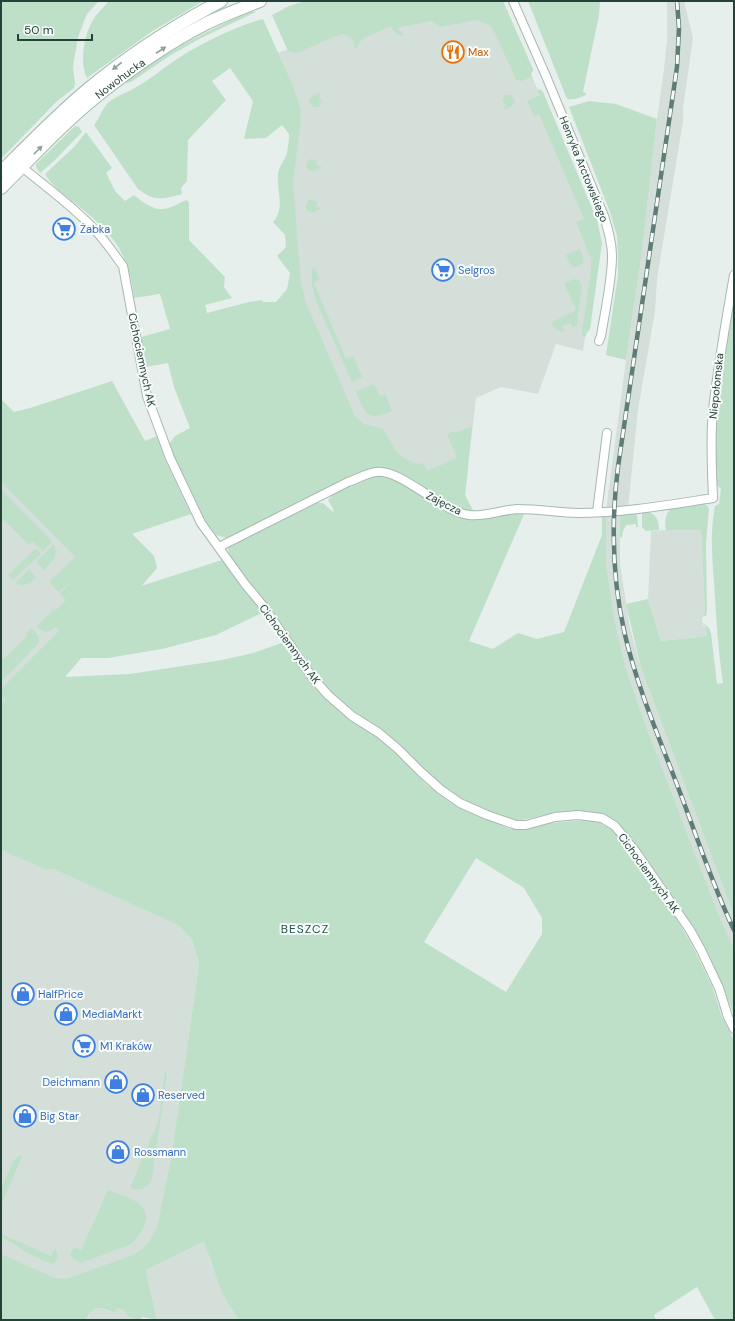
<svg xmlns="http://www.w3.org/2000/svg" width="735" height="1321" viewBox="0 0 735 1321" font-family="'DM Sans',sans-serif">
<rect width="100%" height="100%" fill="#e6efeb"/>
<path fill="#d4dfda" d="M492 1 531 74 566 156 598 248 583 351 556 344 538 394 501 387 476 398 465 495 400 460 360 429 294 305 289 180 297 118 272 55 344 29Z
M667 1H684L693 38 683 108V121L657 279 655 311 638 410 628 508 620 514V563L630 628 641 668 734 916V948L719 916 643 718 626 669 616 626 606 565V510L626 360 642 252 657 119 664 69 667 39Z
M1 468 95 497 154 556 157 568 1 753Z
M666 530H701L705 613 702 617 703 625 706 628 707 636 661 641 648 599 651 531Z
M1 850 46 870 53 869 178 925 192 939 199 964 162 1223 139 1258 65 1280 50 1277 1 1258Z
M205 1242 211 1264 231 1310 239 1320H157L146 1270Z
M100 1308 114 1313 117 1308 126 1312 125 1314 136 1319 86 1320 92 1310Z"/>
<path fill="#bfe0c8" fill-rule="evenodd" d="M1 1H99L87 14 78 37 73 67 75 83 74 88 56 102 1 159Z
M109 1H203L151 32 87 78C79 62 84 35 93 20 97 13 104 7 109 1Z
M305 1H503L533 69V71L531 74 532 77 522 81 516 80 496 35 491 27 492 26 491 25 490 26 477 20 440 27 432 21 397 28 404 35C395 36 395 33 391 26L362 39 358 46 355 49 353 39H350L347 35 341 34 297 53 290 52 287 49 272 15 289 6Z
M528 1H600L599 15 583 92 587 94C581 98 574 100 567 99Z
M252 11 256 12 201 38 171 55 131 82 126 83 125 82C165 53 207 30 252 11Z
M263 19 293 86 300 107 301 121 293 182 301 283 306 303 355 416 364 424 380 428 384 430 396 451 402 457 414 463 424 464 427 471 457 458 447 434 454 431 455 433 472 426 465 495 475 514 467 513 400 477 370 472 226 538 216 535 204 520 168 445 175 436 190 428 174 387 168 363 146 367 141 337 170 329 160 294 134 298C129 251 111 232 76 204 64 195 53 187 45 174L74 147 86 132 112 168 106 173 115 191 125 201 134 195C141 201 153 210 162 209 170 209 179 203 186 200L189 202V240L225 277 224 287 232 298 205 305 207 313 249 302 262 300 263 302H276L287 289 290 273 277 256 286 247 285 235 273 222C286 208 276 190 278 174 279 166 285 160 287 153 288 147 289 141 289 134L282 125 266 138 244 139 253 101 230 68 212 81 226 100 188 140 187 181 181 188 182 194C164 199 154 202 138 189L94 125C100 118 102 108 109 102 117 96 125 93 133 89 148 81 161 70 174 61 200 44 234 27 263 19Z
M540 89 543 92 597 220 602 243 590 329 586 334V337L582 335V332L591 269V259L576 222 584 219 539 114 534 116 527 101 540 95 537 90Z
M321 92 319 99 322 100 319 107H314L309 102C310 95 316 94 321 92Z
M505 95H511L515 102 512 106 503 110 506 104 502 102Z
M589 101 616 104 657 119 642 252 626 360 606 355 618 275V253L617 236 610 212 569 107Z
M75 126 79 127 82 132 55 160 40 173 36 167V164Z
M311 159 317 161 316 165 322 167C319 169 315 171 312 171 304 171 305 161 311 159Z
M309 200H312L318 202 316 206 322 208 313 213C308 212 305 210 306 204Z
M580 249C583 256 586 261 580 266L573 267 570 264 566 255Z
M312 268 315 269 320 279 314 283 346 359 353 356 362 377 352 382 316 301 312 285Z
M574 279 579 280 582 286 577 325 573 328 570 323 562 326 565 332C558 331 554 329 551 323L576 310 564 283Z
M734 295V916L641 668 626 604 648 599 661 641 707 636 706 628 703 623 709 628 711 633 717 684 723 683C718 649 716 616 714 582 712 557 710 531 715 506L719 504 721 489 717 485 715 479C715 442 717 405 722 368 725 344 730 320 734 295Z
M112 381 145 441 157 436 166 462 191 514 132 534 154 556 157 568 141 586 222 560 241 585 264 612 216 635 162 649 108 658H81L65 677 130 674 222 660 253 653 284 642 326 698 351 720 375 736 395 752 426 784 451 803 510 829H524L541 824 585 820 599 822 611 829 623 841 673 913 691 943 712 986 722 1017 734 1040V1320H715L697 1287 654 1315 656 1320H239C221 1298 214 1269 204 1242L146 1270 157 1320 142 1317 141 1320H135L125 1314 126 1312 118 1308 114 1313C101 1307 93 1304 86 1320H1V1254L55 1278 66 1279 133 1255C146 1248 150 1241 157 1228L171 1159 199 964 192 939 178 925 53 869 46 870 1 850V703L6 700 1 695V689L59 631 56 627C48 634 44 633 37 626L54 609 56 610 66 600 60 594 68 585V584L59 592 49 582 75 557 1 482V399L14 412 30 408ZM476 858 524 888 542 918V934L506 992 424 942Z
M374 384 380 396 385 394 392 411C366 422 366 414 356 392Z
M372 476H388L460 515 525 512 469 641 493 649 518 633 537 639 564 632 602 535V510H606V565L616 626 626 669 643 718 719 916 734 948V1014L707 952 681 909 648 866 607 817 594 812 576 811 556 812 518 821 507 819 488 812 457 797 443 788 392 738 354 713 329 691 314 674 229 555 228 547 313 503H323L333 512 334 511 328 500C338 487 357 482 372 476Z
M1 489 52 541V542L43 551 33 542 29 545 4 520 1 523Z
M701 503 708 506 709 509 706 543 707 610 706 616 702 617 705 613 701 530H666C662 502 680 506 701 503Z
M644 512C656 512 659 520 659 530L646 531 642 527V513Z
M632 513 637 515 638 527H636V524L626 525 623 531 622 538 620 537V514Z
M54 544C59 555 52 562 44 570L36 562Z
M37 549 41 554 13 580 8 575 34 550H35Z
M29 569 36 578C29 584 24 587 15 583Z
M31 628 39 636V643L1 682V657L4 659 27 636 25 634Z
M165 1072 167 1075 152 1178C149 1188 140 1192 130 1188L158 1122Z
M20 1155 22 1157 1 1205V1188L14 1160Z
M108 1190C124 1196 155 1203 144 1226 141 1233 137 1239 131 1244L81 1263C77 1262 72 1258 70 1254L74 1247 81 1250Z
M1 1234 51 1256 55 1249 56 1250 58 1256 55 1263 52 1264 31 1255 1 1236Z"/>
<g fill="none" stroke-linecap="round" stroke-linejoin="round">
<g stroke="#a8b8b2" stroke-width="10">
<path id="street" d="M513 1 546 76 604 216C608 229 612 242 612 256 612 281 605 311 601 336L599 341
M22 167C47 188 74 207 96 231 106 242 114 254 123 266L147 396 170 458 201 523 245 584 264 607 312 677 328 695 352 716 379 733 398 749 421 772 440 789 460 803 487 815 516 825H526L555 817 578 815 602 818 615 826 636 852 690 930 701 950 719 988 728 1017 734 1029
M597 512 607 433
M219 547 348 482C357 479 367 473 376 472 402 469 440 511 469 515 485 517 501 510 517 509 537 509 557 512 577 513 623 513 668 505 713 498 712 469 710 440 713 410 718 365 726 320 734 275"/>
</g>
<g stroke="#a4bbb3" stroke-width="14">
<g id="secondary">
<path d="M1 172C29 144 57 115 87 90 128 56 174 26 221 1"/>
<path id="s1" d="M1 188C33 156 63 123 98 95 132 68 168 43 207 23 224 15 242 8 260 1"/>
</g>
</g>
<use href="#street" stroke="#fff" stroke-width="8"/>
<use href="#secondary" stroke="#fff" stroke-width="12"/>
<g stroke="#5f7d75" stroke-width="4.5">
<path id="rail" d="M677 1 679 28 677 67 618 467C611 523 612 579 625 635 638 690 661 742 681 795 698 840 713 886 734 930"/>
</g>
<use href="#rail" stroke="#f7fbf9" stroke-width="3" stroke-dasharray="9" stroke-linecap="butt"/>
</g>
<defs><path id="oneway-solid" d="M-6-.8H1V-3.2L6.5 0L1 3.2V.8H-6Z"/></defs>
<g fill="#92a09c">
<use href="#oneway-solid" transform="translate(161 50) rotate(-33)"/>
<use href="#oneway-solid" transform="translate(117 66) rotate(143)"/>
<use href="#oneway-solid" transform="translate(38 150) rotate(-45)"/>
</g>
<defs>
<g id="restaurant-ring" transform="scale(1.15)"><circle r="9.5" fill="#f7fbf9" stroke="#e8710a" stroke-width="1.5"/><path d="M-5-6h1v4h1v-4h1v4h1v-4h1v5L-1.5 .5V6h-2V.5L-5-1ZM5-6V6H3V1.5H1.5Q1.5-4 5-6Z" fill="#e8710a"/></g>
<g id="supermarket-ring" transform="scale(1.15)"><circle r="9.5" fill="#f7fbf9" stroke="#3f7fe0" stroke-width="1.5"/><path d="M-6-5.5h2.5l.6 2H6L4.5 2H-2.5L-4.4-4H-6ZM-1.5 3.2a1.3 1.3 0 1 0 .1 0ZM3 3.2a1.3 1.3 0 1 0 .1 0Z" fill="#3f7fe0"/></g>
<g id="shop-ring" transform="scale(1.15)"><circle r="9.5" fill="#f7fbf9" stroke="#3f7fe0" stroke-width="1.5"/><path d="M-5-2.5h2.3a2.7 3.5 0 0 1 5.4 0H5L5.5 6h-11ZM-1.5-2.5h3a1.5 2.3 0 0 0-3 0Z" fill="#3f7fe0"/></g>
</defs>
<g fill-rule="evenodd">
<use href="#restaurant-ring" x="453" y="52"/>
<use href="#supermarket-ring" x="64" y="229"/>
<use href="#supermarket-ring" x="443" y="270"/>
<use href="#shop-ring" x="23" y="994"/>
<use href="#shop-ring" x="66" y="1014"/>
<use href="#supermarket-ring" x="84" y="1046"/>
<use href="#shop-ring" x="116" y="1082"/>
<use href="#shop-ring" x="143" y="1095"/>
<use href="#shop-ring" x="25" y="1116"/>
<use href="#shop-ring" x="118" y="1152"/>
</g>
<g text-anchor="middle" stroke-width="4" stroke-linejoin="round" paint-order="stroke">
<g font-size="11" fill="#c56008" stroke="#f7fbf9" text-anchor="start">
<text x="468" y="56">Max</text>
</g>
<g font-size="11" fill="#24423a" stroke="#f7fbf9">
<text dy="4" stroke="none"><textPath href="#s1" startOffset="162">Nowohucka</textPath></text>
<text transform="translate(584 169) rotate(68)" y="4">Henryka Arctowskiego</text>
<text transform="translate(142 360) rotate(78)" y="4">Cichociemnych AK</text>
<text transform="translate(716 386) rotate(-84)" y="4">Niepołomska</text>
<text transform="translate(444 503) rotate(27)" y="4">Zajęcza</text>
<text transform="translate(290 644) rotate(54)" y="4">Cichociemnych AK</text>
<text transform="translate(649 873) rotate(54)" y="4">Cichociemnych AK</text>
</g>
<g font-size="11" fill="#366cbe" stroke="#f7fbf9" text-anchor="start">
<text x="80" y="233">Żabka</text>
<text x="458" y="274">Selgros</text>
<text x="38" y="998">HalfPrice</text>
<text x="82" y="1018">MediaMarkt</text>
<text x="100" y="1050">M1 Kraków</text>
<text x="100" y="1086" text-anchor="end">Deichmann</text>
<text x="158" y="1099">Reserved</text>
<text x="40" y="1120">Big Star</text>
<text x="134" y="1156">Rossmann</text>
</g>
<g font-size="12" letter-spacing="1" fill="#1f5548" stroke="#f7fbf9">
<text x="305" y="933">BESZCZ</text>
</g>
</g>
<rect width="735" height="1321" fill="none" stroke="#24423a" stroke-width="4"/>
<path d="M18 34v6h74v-6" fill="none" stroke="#24423a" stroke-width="2"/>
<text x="24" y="34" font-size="12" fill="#24423a" stroke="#f7fbf9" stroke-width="3" paint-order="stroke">50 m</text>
</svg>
